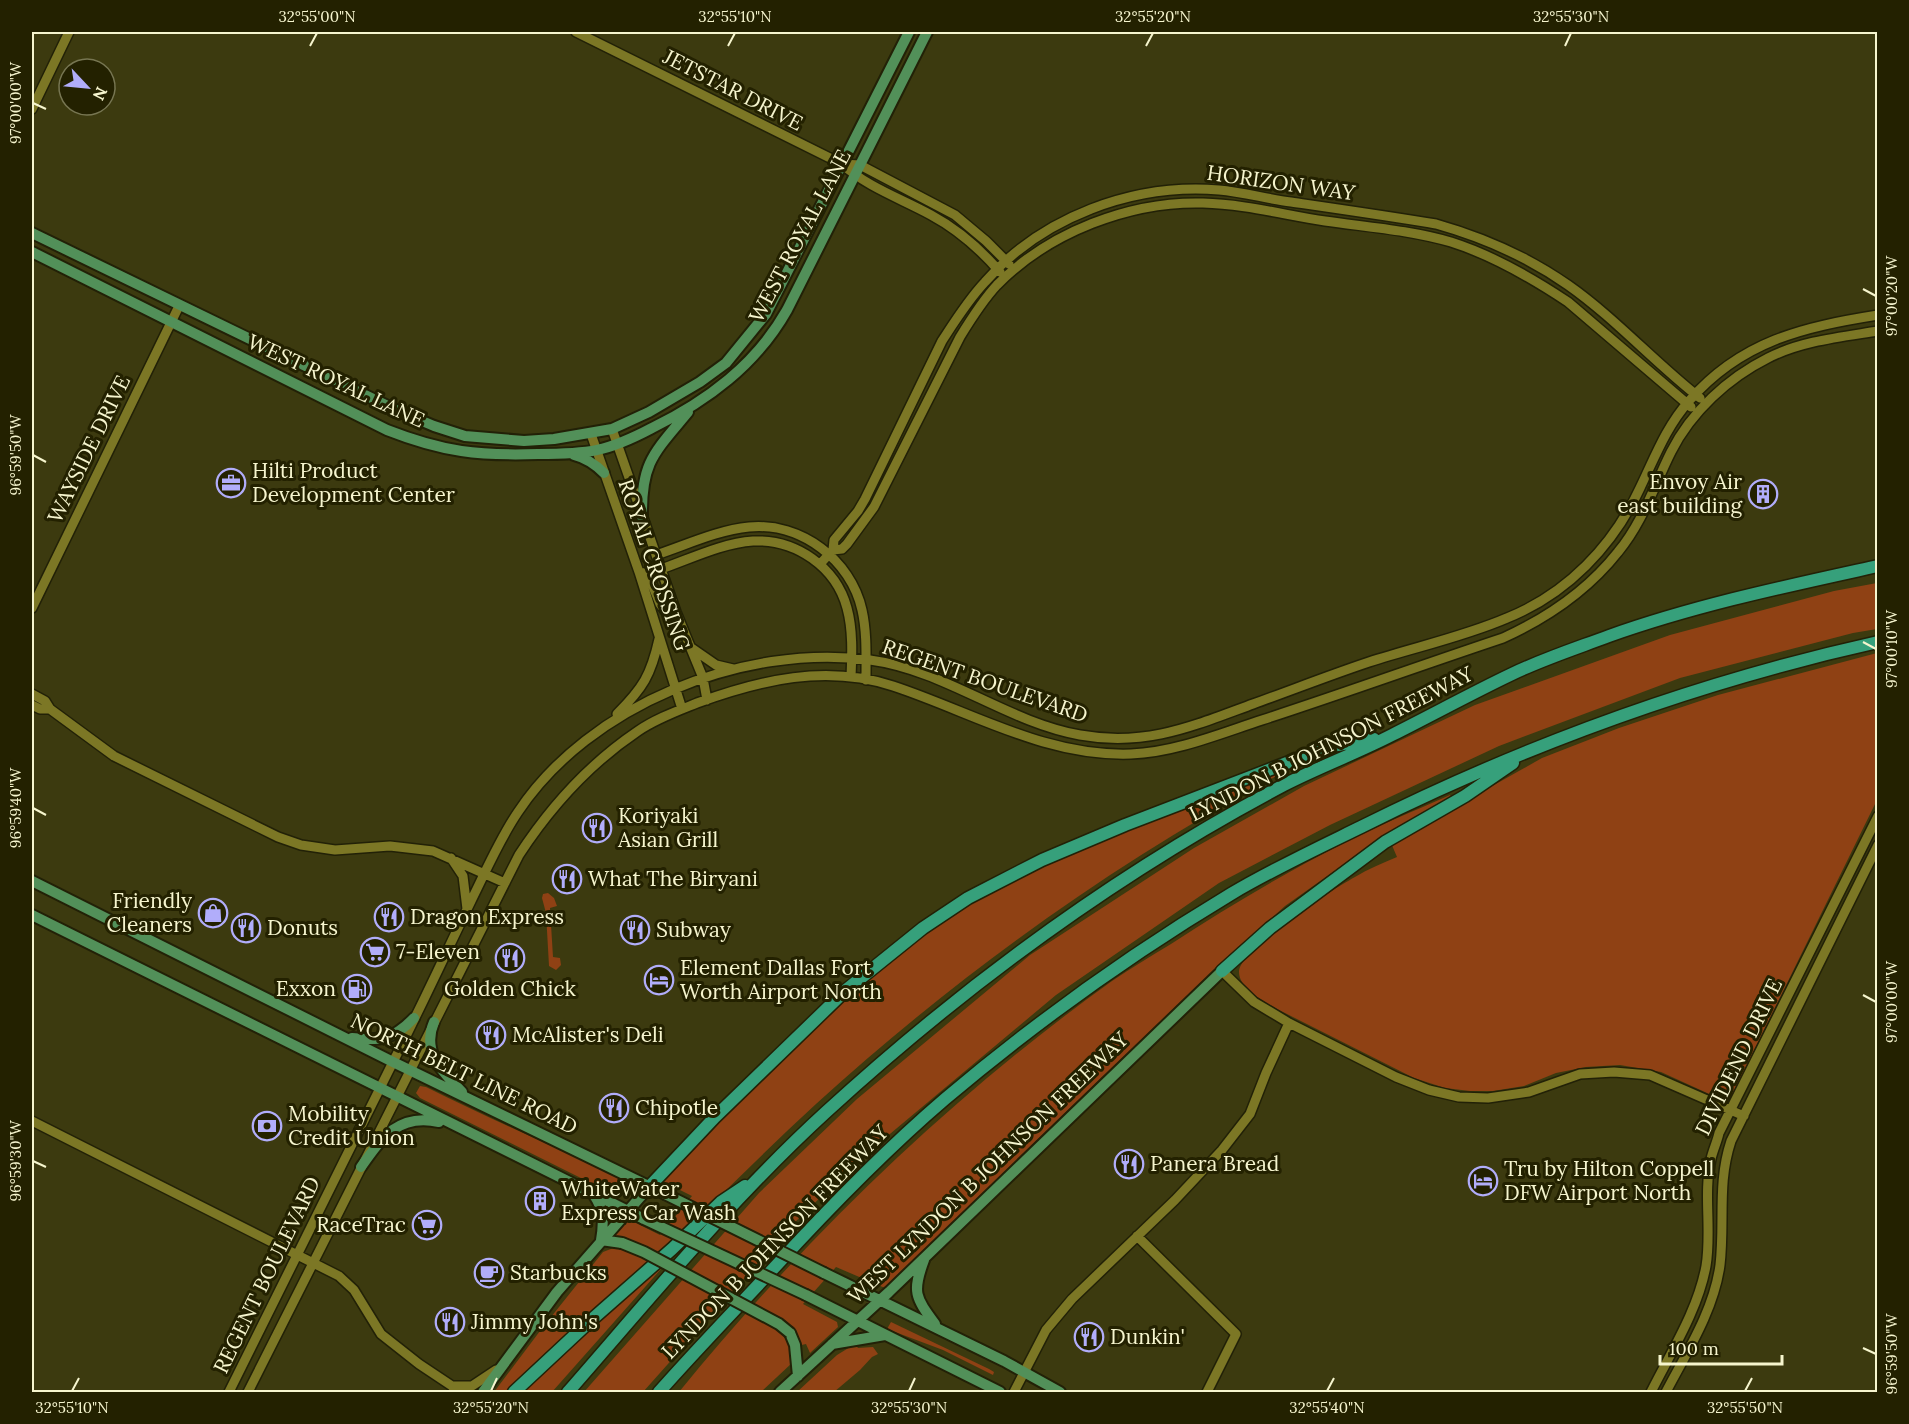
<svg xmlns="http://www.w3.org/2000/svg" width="1909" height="1424" viewBox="0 0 1909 1424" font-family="Lora,serif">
<rect width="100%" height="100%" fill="#3c3a0f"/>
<path fill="#8f4114" d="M1877 583V629L1853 633 1680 678 1499 746 1330 825 1219 883 1056 995 860 1159 791 1226 643 1392H584L759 1193 857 1099 1030 955 1194 848 1304 786 1475 705 1670 635 1834 591Z
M1877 653V800L1732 1095 1728 1098H1718L1661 1072 1620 1065 1586 1067 1556 1073 1524 1086 1493 1091H1470L1445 1088 1414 1078 1277 1009C1265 1002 1239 989 1239 972 1239 949 1333 889 1355 877 1368 869 1383 863 1397 857L1391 843 1542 758 1619 728 1718 695Z
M1285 766 1288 770C1117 860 959 974 816 1104 768 1148 722 1195 674 1240 620 1293 559 1338 506 1392H494L543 1327 603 1252 616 1247 611 1238 621 1225H626L627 1221 630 1220 660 1235 692 1196 664 1182V1177C762 1081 858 968 978 899 1075 844 1182 807 1285 766Z
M1450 795 1451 797 1378 840 1285 906 1229 956 1102 1077 885 1288 836 1267 803 1304 837 1322 838 1327 810 1353 806 1344 797 1346 792 1363 761 1392H679C805 1238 950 1097 1112 981 1131 968 1151 956 1171 944 1226 908 1283 874 1342 844 1377 826 1414 811 1450 795Z
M548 893 554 898 557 906 550 908 553 957 560 958 561 965 556 970 549 966 546 913 542 898 543 894Z
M420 1086 426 1087C492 1120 560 1149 627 1181L617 1196 420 1098 416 1093Z
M659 1266 661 1269 552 1392H518Z
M891 1322 989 1369 994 1372 993 1375 943 1350 887 1329Z
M855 1344 858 1348 873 1347 878 1354 872 1357 860 1370 834 1392H797L837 1355Z"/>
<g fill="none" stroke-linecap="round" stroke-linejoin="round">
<g stroke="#222107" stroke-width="12">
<path id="minor" d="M576 32 842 164C867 187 902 199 931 215 957 229 981 250 1000 272
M32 109 69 32
M842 164 860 165 955 215 986 241 1009 264
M612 429 676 612 703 678 707 700
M591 434 639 572 682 709
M833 550 842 549 847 544 874 507 960 337C971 319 983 300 997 285 1049 232 1130 201 1203 203 1244 204 1285 215 1325 221 1367 227 1410 230 1451 242 1492 255 1532 278 1568 302L1691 407
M656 555C686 545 718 530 749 527 801 522 851 560 862 610 867 632 866 657 866 680
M820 564 833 550 834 540 858 511 865 499 942 341C955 321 968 300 985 282 1042 217 1133 183 1219 190 1243 192 1267 199 1291 202 1339 209 1388 216 1436 224 1482 237 1528 257 1568 285 1615 318 1654 362 1700 398
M661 569C690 559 722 543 753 541 796 539 836 567 847 608 853 630 852 654 851 677
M639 572 648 574 660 604 681 632
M32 608 179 306
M690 647 716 665 733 669
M32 694 45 701 50 709 114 756 278 837 301 845 335 850 390 846 433 851 505 883
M32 705 40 709H50
M617 714C643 688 651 675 659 639
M451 858 463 876 467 909
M1222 971 1254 1002 1289 1023 1396 1077 1429 1090 1459 1097 1488 1098 1529 1092 1580 1074 1614 1072 1650 1075 1744 1116
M32 1121 339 1276 354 1290 381 1334 419 1364 452 1386 456 1392
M1137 1236 1236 1334 1207 1392
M452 1386H472L496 1370
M229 1392C283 1282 338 1172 393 1062 420 1009 445 955 471 901 486 871 499 840 518 812 589 705 744 643 870 660 945 670 1007 722 1080 735 1146 747 1193 726 1253 704 1292 690 1330 675 1369 662 1415 647 1463 637 1507 618 1567 594 1613 546 1640 488 1655 457 1666 427 1689 401 1741 341 1803 327 1878 315
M248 1392 519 855C551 806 589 764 638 731 655 719 677 711 697 703 760 680 826 664 893 686 972 712 1045 757 1131 754 1176 752 1219 734 1262 720 1342 694 1422 665 1503 638 1547 618 1588 590 1618 552 1643 522 1654 486 1671 452 1691 412 1728 378 1768 358 1801 341 1841 337 1878 331
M1014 1392 1046 1330 1072 1299 1175 1200 1222 1150 1250 1114 1266 1073 1289 1023
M1651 1392C1671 1352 1698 1310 1706 1266 1712 1231 1703 1194 1711 1159 1713 1150 1717 1142 1719 1133L1878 816
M1666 1392C1687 1352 1714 1310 1720 1265 1725 1222 1717 1183 1731 1141L1878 845"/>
</g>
<g stroke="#222107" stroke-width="14">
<path id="major" d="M32 233 396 410 434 426 465 436 524 441 554 439 612 429 649 412 700 382 726 363 766 314 909 32
M32 252 387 430C443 452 479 456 538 454 558 454 578 454 597 450 616 446 635 437 652 428 707 401 756 365 787 310L927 32
M574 455C586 458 595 464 604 473
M642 517C641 462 654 453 688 412
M32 881 393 1062 665 1194
M32 915 644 1219
M434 1022C421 1053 443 1072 462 1092
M352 1038C380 1041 393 1040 414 1018
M361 1167C382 1137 399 1113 439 1122
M594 1195C604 1210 604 1223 601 1240L622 1243
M924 1260C912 1292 915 1297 935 1324
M824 1273 1004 1361 1060 1392
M806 1295 1000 1392
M790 1333 795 1345 798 1376
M832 1344 885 1335
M483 1392 557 1292 649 1187
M780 1392 889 1292 1222 971"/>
</g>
<g stroke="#222107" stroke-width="15">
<path id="highway" d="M1222 971 1270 928 1385 842 1465 796 1513 763
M649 1187 715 1117 846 990 923 928 968 898 1042 860 1125 825 1331 746 1374 739
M514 1392 589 1322 672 1249 721 1202 745 1186
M568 1392C651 1297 732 1198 826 1112 965 985 1117 873 1284 785 1319 767 1357 753 1392 735 1432 715 1472 693 1512 674 1543 659 1577 648 1609 636 1696 605 1787 586 1878 566
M659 1392C696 1350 735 1310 773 1269 828 1209 884 1151 945 1099 1035 1023 1131 954 1231 894 1273 869 1318 848 1361 827 1525 745 1698 682 1878 642"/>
</g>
<use href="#minor" stroke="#7c7725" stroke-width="9"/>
<use href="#major" stroke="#529059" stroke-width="10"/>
<use href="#highway" stroke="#36a07b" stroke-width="12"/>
<g stroke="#222107" stroke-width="14" stroke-linecap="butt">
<path id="major-bridge" d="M665 1194 824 1273
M644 1219 806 1295
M622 1243 644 1252 779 1324 790 1333"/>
</g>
<use href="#major-bridge" stroke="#529059" stroke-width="10"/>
</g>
<path fill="none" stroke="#f6f5ce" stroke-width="2" d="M310 46 317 33M728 46 735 33M1146 46 1153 33M1565 46 1571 33M33 103 46 109M1863 289 1876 296M33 455 46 462M1863 642 1876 649M33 808 46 815M1863 995 1876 1002M33 1161 46 1167M1863 1348 1876 1354M72 1391 79 1378M491 1391 497 1378M909 1391 915 1378M1327 1391 1334 1378M1745 1391 1752 1378"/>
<defs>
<g id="office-ring" transform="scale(1.5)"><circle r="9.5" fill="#232100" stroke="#b1adfa" stroke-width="1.5"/><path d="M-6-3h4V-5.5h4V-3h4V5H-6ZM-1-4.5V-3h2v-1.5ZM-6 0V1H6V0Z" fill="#b1adfa"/></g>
<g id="building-ring" transform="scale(1.5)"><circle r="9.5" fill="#232100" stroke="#b1adfa" stroke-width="1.5"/><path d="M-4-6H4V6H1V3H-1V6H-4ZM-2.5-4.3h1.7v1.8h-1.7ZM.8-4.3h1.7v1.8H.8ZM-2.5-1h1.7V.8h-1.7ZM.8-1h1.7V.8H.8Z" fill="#b1adfa"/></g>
<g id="restaurant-ring" transform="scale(1.5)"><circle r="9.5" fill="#232100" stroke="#b1adfa" stroke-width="1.5"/><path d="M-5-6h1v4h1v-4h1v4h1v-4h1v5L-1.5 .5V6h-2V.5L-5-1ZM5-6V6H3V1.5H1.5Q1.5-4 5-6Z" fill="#b1adfa"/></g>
<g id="shop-ring" transform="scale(1.5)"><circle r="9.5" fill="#232100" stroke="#b1adfa" stroke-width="1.5"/><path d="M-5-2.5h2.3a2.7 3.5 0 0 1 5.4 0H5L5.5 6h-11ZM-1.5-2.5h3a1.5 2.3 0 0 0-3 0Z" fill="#b1adfa"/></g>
<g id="supermarket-ring" transform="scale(1.5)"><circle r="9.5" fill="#232100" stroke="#b1adfa" stroke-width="1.5"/><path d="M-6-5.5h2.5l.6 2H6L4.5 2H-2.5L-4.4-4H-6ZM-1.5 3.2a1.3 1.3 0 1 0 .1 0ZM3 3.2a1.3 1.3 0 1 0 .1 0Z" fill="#b1adfa"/></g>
<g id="hotel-ring" transform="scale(1.5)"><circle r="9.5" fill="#232100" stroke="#b1adfa" stroke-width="1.5"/><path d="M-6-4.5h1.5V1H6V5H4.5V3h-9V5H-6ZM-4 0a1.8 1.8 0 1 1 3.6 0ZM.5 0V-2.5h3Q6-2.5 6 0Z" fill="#b1adfa"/></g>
<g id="fuel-ring" transform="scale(1.5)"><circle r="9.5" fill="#232100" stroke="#b1adfa" stroke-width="1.5"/><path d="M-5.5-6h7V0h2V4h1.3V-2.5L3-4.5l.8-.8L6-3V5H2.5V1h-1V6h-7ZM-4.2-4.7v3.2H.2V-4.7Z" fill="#b1adfa"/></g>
<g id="bank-ring" transform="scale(1.5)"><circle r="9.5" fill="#232100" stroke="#b1adfa" stroke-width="1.5"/><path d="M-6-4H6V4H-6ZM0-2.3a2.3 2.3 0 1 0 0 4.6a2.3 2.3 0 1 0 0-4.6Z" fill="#b1adfa"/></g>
<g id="cafe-ring" transform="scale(1.5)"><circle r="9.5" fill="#232100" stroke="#b1adfa" stroke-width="1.5"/><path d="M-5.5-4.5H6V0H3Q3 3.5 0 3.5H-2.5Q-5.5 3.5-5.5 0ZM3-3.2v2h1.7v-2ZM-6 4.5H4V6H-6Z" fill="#b1adfa"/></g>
</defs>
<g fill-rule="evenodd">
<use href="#office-ring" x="231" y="483"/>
<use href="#building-ring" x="1763" y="494"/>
<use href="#restaurant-ring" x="597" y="828"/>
<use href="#restaurant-ring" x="567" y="879"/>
<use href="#shop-ring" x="213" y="913"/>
<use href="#restaurant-ring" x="389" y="917"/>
<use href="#restaurant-ring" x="246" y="928"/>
<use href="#restaurant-ring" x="635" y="930"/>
<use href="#supermarket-ring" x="375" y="952"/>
<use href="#restaurant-ring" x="510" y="958"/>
<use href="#hotel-ring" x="659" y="980"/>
<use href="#fuel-ring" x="357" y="989"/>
<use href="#restaurant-ring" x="491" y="1035"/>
<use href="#restaurant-ring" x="614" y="1108"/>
<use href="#bank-ring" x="267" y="1126"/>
<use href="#restaurant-ring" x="1129" y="1164"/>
<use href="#hotel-ring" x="1483" y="1181"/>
<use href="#building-ring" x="540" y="1201"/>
<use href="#supermarket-ring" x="427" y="1225"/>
<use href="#cafe-ring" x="489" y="1273"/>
<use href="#restaurant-ring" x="450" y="1322"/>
<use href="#restaurant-ring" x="1089" y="1337"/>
</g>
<g text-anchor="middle" stroke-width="6" stroke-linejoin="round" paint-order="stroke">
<g font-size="21" fill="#f6f5ce" stroke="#232100">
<text transform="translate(733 90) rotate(27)" y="7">JETSTAR DRIVE</text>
<text transform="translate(1281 183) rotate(8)" y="7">HORIZON WAY</text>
<text transform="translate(800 236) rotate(-62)" y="7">WEST ROYAL LANE</text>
<text transform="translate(336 381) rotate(25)" y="7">WEST ROYAL LANE</text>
<text transform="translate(89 449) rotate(-64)" y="7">WAYSIDE DRIVE</text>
<text transform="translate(654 565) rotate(71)" y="7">ROYAL CROSSING</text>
<text transform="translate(985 681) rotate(19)" y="7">REGENT BOULEVARD</text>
<text transform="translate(1331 744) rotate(-27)" y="7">LYNDON B JOHNSON FREEWAY</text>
<text transform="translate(1739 1057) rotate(-64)" y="7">DIVIDEND DRIVE</text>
<text transform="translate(464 1074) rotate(26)" y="7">NORTH BELT LINE ROAD</text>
<text transform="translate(988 1168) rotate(-44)" y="7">WEST LYNDON B JOHNSON FREEWAY</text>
<text transform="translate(775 1242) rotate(-46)" y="7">LYNDON B JOHNSON FREEWAY</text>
<text transform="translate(267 1275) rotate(-64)" y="7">REGENT BOULEVARD</text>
</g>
<g font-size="21" fill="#f6f5ce" stroke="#232100" text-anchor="start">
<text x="252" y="478">Hilti Product<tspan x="252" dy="24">Development Center</tspan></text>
<text x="1742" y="489" text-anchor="end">Envoy Air<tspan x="1742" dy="24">east building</tspan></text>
<text x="618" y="823">Koriyaki<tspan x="618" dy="24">Asian Grill</tspan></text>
<text x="588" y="886">What The Biryani</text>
<text x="192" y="908" text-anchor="end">Friendly<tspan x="192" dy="24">Cleaners</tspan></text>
<text x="410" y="924">Dragon Express</text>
<text x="267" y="935">Donuts</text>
<text x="656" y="937">Subway</text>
<text x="396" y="959">7-Eleven</text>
<text x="680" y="975">Element Dallas Fort<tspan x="680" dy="24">Worth Airport North</tspan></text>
<text x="336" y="996" text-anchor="end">Exxon</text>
<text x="510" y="996" text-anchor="middle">Golden Chick</text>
<text x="512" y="1042">McAlister's Deli</text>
<text x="635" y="1115">Chipotle</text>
<text x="288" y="1121">Mobility<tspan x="288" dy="24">Credit Union</tspan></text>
<text x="1150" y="1171">Panera Bread</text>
<text x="1504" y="1176">Tru by Hilton Coppell<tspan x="1504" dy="24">DFW Airport North</tspan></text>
<text x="561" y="1196">WhiteWater<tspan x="561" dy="24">Express Car Wash</tspan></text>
<text x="406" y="1232" text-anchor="end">RaceTrac</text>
<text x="510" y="1280">Starbucks</text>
<text x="471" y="1329">Jimmy John's</text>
<text x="1110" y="1344">Dunkin'</text>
</g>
</g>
<rect width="1909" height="1424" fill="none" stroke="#232100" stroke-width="66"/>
<g transform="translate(87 87) rotate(116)"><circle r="28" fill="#232100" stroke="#777652" stroke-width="1.5"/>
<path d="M0-4.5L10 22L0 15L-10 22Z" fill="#b1adfa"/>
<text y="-9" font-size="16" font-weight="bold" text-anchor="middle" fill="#f6f5ce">N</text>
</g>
<path d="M1660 1355v9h122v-9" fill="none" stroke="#f6f5ce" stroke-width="3"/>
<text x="1669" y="1355" font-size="18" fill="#f6f5ce" stroke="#232100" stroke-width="4.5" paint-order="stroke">100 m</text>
<rect x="33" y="33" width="1843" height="1358" fill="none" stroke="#f6f5ce" stroke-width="2"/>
<g font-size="15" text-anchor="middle" fill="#f6f5ce">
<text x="317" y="22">32°55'00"N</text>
<text x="735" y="22">32°55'10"N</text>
<text x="1153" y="22">32°55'20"N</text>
<text x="1571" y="22">32°55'30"N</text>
<text transform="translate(16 103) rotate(-90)" y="5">97°00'00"W</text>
<text transform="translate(1892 296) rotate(-90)" y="5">97°00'20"W</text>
<text transform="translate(16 455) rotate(-90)" y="5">96°59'50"W</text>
<text transform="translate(1892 649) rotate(-90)" y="5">97°00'10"W</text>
<text transform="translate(16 808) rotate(-90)" y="5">96°59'40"W</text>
<text transform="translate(1892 1002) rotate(-90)" y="5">97°00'00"W</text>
<text transform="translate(16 1161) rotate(-90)" y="5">96°59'30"W</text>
<text transform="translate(1892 1354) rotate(-90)" y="5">96°59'50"W</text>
<text x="72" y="1413">32°55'10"N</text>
<text x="491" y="1413">32°55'20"N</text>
<text x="909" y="1413">32°55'30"N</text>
<text x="1327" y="1413">32°55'40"N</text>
<text x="1745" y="1413">32°55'50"N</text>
</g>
</svg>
